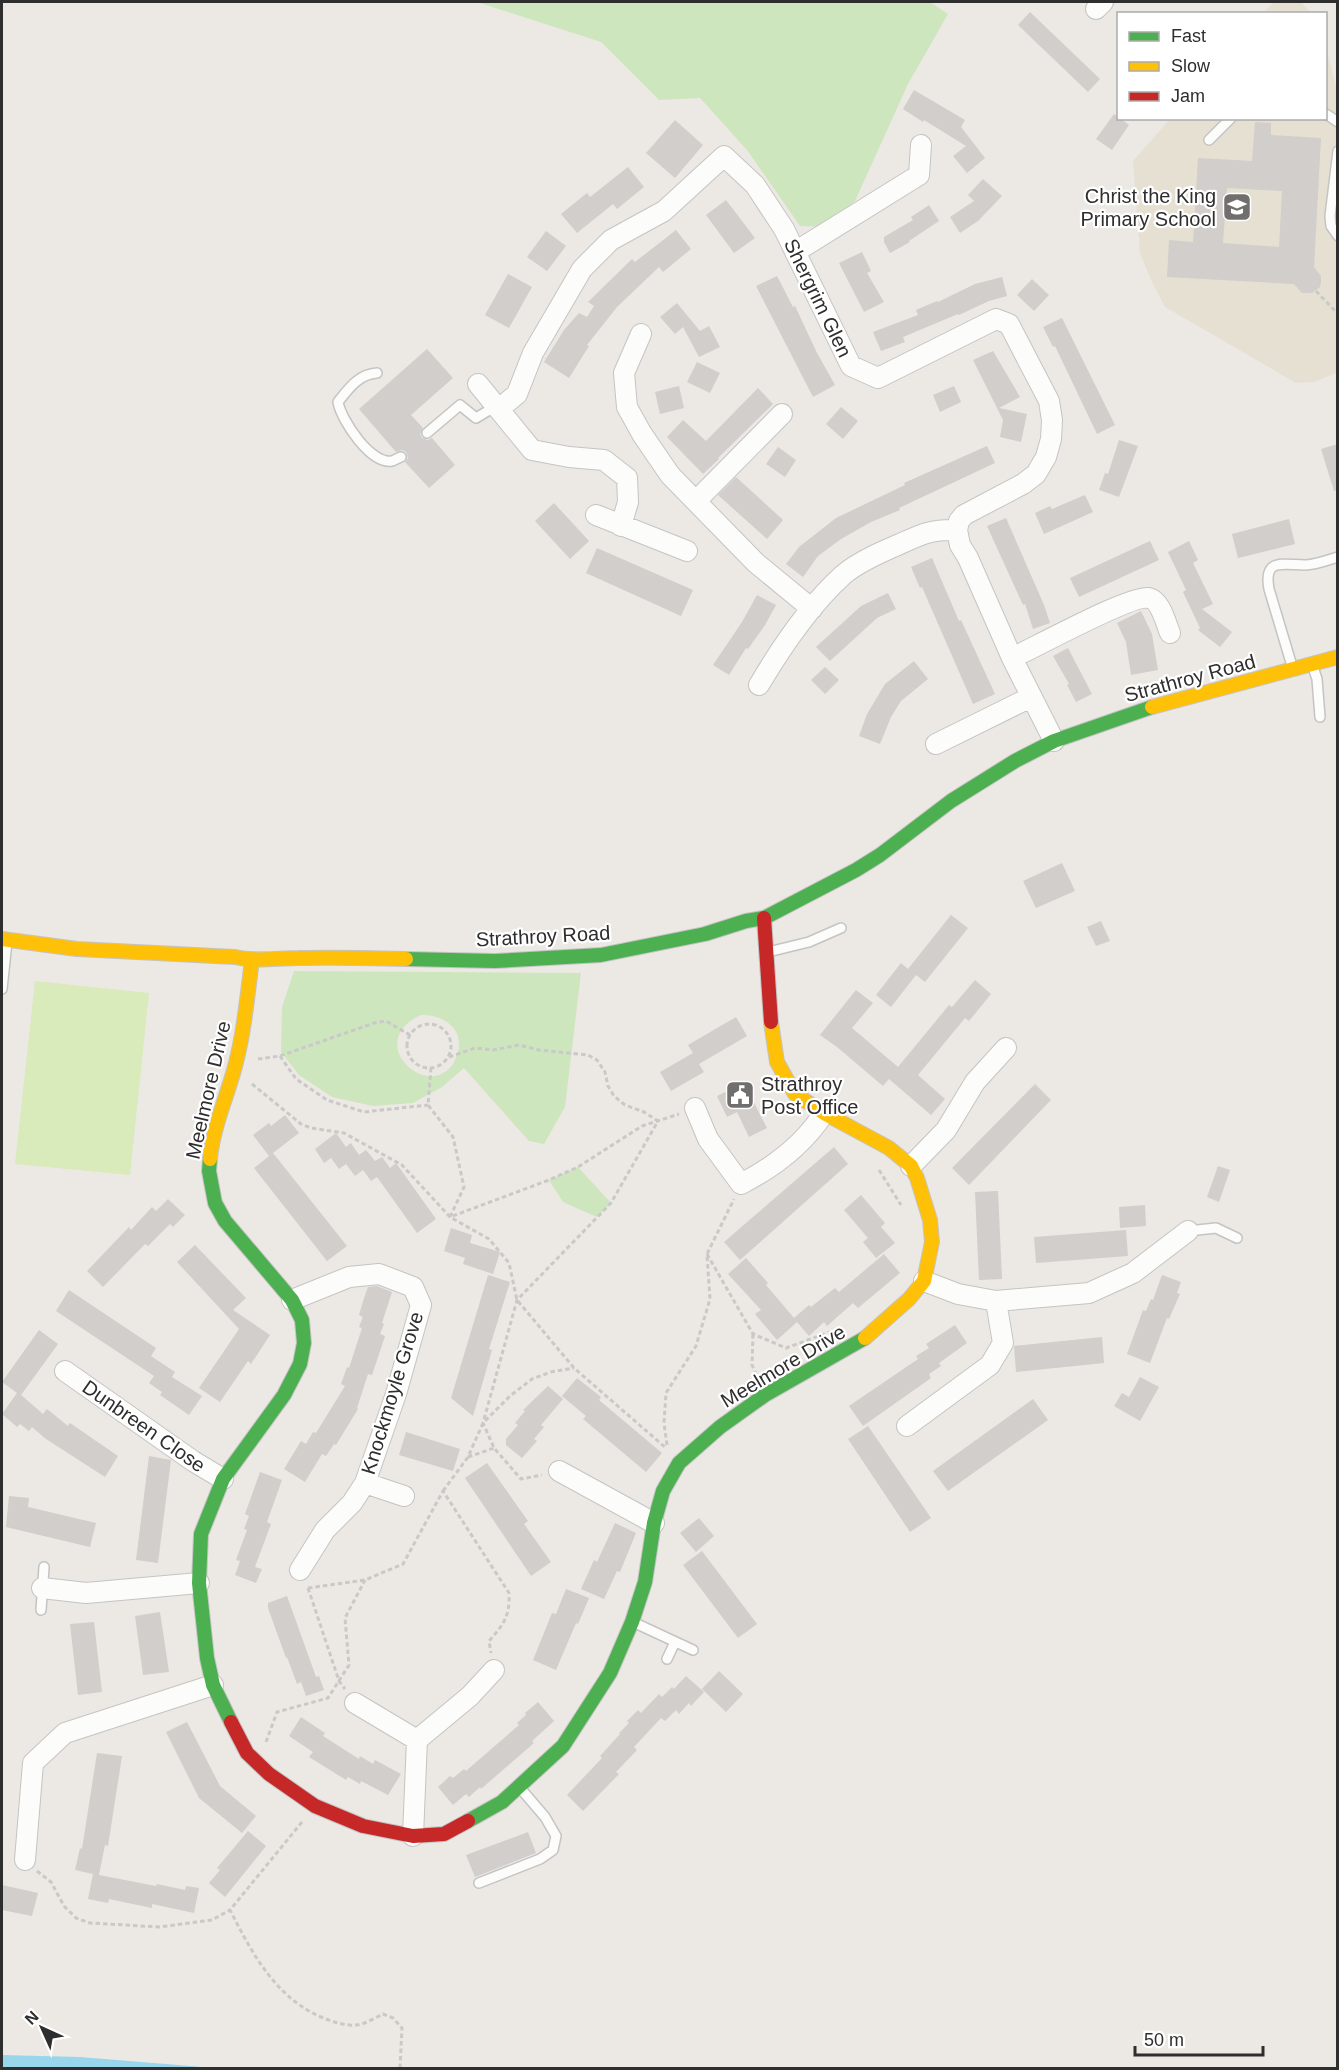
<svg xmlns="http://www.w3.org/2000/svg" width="1339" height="2070" viewBox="0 0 1339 2070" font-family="Arial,sans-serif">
<rect width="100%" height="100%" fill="#ece8e4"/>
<path fill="#e6e0d3" d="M1274 2H1301L1311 13H1263Z
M1326 47 1338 94 1337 373 1314 382 1296 383 1165 307 1151 280 1140 253 1133 161 1170 119 1326 118Z"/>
<path fill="#cee6be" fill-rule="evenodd" d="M477 2H930L948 14 908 84 855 201 822 227 800 226 747 150 700 98 659 100 601 42Z
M294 971 581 973 565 1107 544 1144 529 1141 464 1068 442 1087 413 1103 373 1106 332 1097 299 1075 281 1052 282 1007ZM421 1015C444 1014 466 1030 457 1055 438 1110 358 1044 421 1015Z
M578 1167 611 1203 597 1217 563 1202 549 1180Z"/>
<path fill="#d9eabb" d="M35 981 149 993 130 1175 15 1164Z"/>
<path fill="#99d6ec" d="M2 2055 80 2057 215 2068H2Z"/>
<path fill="#d1cecb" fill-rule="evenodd" d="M1030 12 1100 79 1088 92 1018 25Z
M914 90 965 120 961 127 985 158 967 173 953 156 966 146 924 120 923 122 903 109Z
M1114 114 1129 125 1112 150 1096 139Z
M675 120 703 145 675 178 646 153Z
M1255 122 1271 123V135L1321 138 1314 267 1321 276V282L1320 287 1312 293H1302L1294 284 1167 277 1169 240 1193 242 1198 158 1252 161ZM1227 188 1282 191 1279 247 1223 243Z
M628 167 644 187 617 209 613 204 577 233 561 214 587 193 590 197Z
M983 179 1002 196 978 221 960 233 950 217 974 201 968 195Z
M726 200 755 238 734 253 706 215Z
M929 205 939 221 909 241 910 242 890 253 884 242V237L913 220 911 217Z
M676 230 691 249 663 272 659 267 617 307 587 345 589 346 569 378 544 362 564 330 579 313 587 317 594 306 588 302 632 259 635 262Z
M546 231 566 246 547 271 527 257Z
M862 252 871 271 867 273 884 302 864 312 839 263Z
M508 274 532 287 509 328 485 315Z
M777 276 793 307 795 306 817 353 835 385 813 397 756 286Z
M1002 277 1007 296 989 301 959 315 958 314 903 337 905 342 881 351 873 332 918 315 916 310 937 301 938 302 975 284Z
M1032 279 1049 295 1034 311 1017 295Z
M677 303 700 331 709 326 720 347 699 357 683 327 675 334 660 317Z
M1062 318 1115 425 1097 434 1055 346 1053 347 1043 327Z
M427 349 453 378 411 415 423 428 420 434 422 438 428 440 432 438 455 465 429 488 405 462 408 458 406 452 402 450 396 452 359 409Z
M993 351 1020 397 999 408 1027 414 1021 442 1000 437 1003 420 973 360Z
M697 362 720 373 710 393 687 382Z
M679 386 684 408 660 414 655 392Z
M954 386 961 402 940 412 933 395Z
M758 388 773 404 718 458 719 459 703 474 667 437 683 420 706 441Z
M841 407 858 421 843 439 826 424Z
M1119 440 1138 446 1119 497 1099 490 1105 473 1108 474Z
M1338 444V490L1334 491 1321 449Z
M987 446 995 463 899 508 900 510 871 522 841 539 818 556 803 577 786 564 799 547 836 518 905 485 904 483Z
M778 447 796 460 785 477 766 464Z
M736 477 783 520 767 539 718 495Z
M1085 495 1093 512 1044 534 1035 513 1050 506 1052 509Z
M554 503 589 541 570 559 535 521Z
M1006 518 1044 605 1050 623 1033 629 1025 604 1023 605 987 526Z
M1289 519 1295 544 1238 558 1232 534Z
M1150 541 1159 560 1079 597 1070 578Z
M1189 541 1198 560 1193 563 1213 604 1202 609 1232 632 1220 647 1198 630 1200 628 1183 592 1186 590 1168 552Z
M597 548 693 590 681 616 586 573Z
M932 558 959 621 961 620 995 694 973 704 922 587 920 588 911 567Z
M888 593 896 609 877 618 830 661 816 647 861 606Z
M757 595 776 605 765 625 748 649 746 648 729 675 713 665 742 622Z
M1141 611 1152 634 1158 670 1131 675 1126 642 1117 623Z
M1068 648 1092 694 1076 702 1067 685 1069 684 1053 656Z
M914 661 928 679 901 701 891 717 880 744 859 736 867 714 885 684Z
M825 667 839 680 825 694 811 680Z
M1062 863 1075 891 1036 908 1023 881Z
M951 915 968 928 925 982 916 975 891 1007 876 995 901 963 909 970 908 969Z
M1101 921 1110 941 1096 946 1087 927Z
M975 980 991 994 969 1021 965 1018 918 1075 945 1099 931 1115 889 1079 883 1086 837 1047 820 1035 856 990 873 1003 852 1028 898 1067 949 1005 952 1007Z
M736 1017 747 1036 699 1064 704 1072 671 1091 660 1072 693 1053 688 1045Z
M744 1083 767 1128 749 1137 737 1112 727 1117 717 1096Z
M1035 1084 1051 1100 969 1185 952 1168Z
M285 1115 299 1133 269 1156 253 1135 269 1123 271 1126Z
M336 1133 346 1147 351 1143 359 1155 366 1150 375 1161 382 1157 390 1168 396 1163 436 1219 417 1233 377 1177 371 1181 363 1170 355 1176 346 1164 339 1169 331 1158 324 1163 315 1149Z
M834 1147 848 1164 740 1260 724 1242Z
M273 1153 347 1246 327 1261 254 1168Z
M1218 1166 1230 1170 1219 1202 1207 1197Z
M998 1191 1002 1279 979 1280 975 1192Z
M861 1195 885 1223 881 1227 895 1243 876 1258 863 1242 868 1238 844 1210Z
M168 1199 185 1215 173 1227 170 1224 148 1246 145 1244 103 1287 87 1271 129 1227 131 1230 152 1207 156 1211Z
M1145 1205 1146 1226 1120 1228 1119 1207Z
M451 1228 472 1235 470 1243 500 1252 493 1274 463 1264 465 1258 444 1251Z
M1126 1230 1128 1256 1036 1263 1034 1237Z
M195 1245 246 1298 233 1310 270 1335 251 1364 248 1361 220 1402 199 1388 239 1329 177 1262Z
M884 1254 900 1273 858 1308 853 1303 827 1326 824 1322 809 1336 797 1322 777 1340 755 1314 761 1310 728 1274 746 1258 768 1283 766 1285 794 1318 809 1305 811 1307 835 1288 839 1292Z
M488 1275 510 1282 489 1349 492 1350 473 1416 451 1398Z
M1162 1275 1181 1282 1177 1293 1180 1294 1169 1319 1167 1318 1150 1363 1127 1354 1143 1310 1146 1311 1151 1299 1153 1300Z
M377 1286 392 1292 382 1323 384 1324 380 1334 385 1336 372 1375 368 1374 357 1408 358 1409 336 1445 334 1444 326 1456 322 1454 305 1482 284 1469 301 1441 306 1444 313 1432 316 1433 345 1386 341 1384 347 1367 349 1368 362 1328 359 1327 363 1317 359 1315 364 1298 368 1287Z
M69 1290 156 1348 151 1356 175 1372 172 1377 202 1396 189 1415 160 1395 162 1392 149 1383 154 1376 56 1311Z
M955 1325 967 1343 939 1363 941 1366 929 1374 931 1378 863 1426 849 1406 918 1359 916 1356 929 1348 926 1344Z
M39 1330 58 1344 21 1395 43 1414 47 1409 68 1426 70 1423 118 1456 105 1477 46 1439 32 1427 29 1431 20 1424 17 1427 2 1414 17 1393 2 1382Z
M1102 1337 1104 1363 1016 1372 1014 1346Z
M1140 1377 1159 1387 1140 1421 1114 1406 1122 1393 1129 1397Z
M577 1378 601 1397 599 1400 662 1453 646 1472 583 1419 586 1416 562 1396Z
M548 1386 563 1399 541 1425 544 1427 534 1439 537 1441 522 1458 506 1445V1439L518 1425 515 1423 525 1411 523 1410Z
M1033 1399 1048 1420 948 1491 933 1471Z
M868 1426 931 1518 910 1532 848 1439Z
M406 1432 460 1449 453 1471 399 1455Z
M149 1456 171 1460 158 1563 136 1560Z
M487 1463 528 1521 524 1524 551 1562 531 1576 465 1478Z
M260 1472 282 1480 267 1522 271 1524 255 1567 262 1569 256 1583 235 1575 240 1561 236 1560 247 1530 244 1529 249 1516 245 1514Z
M9 1496 29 1498 28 1507 96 1523 90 1547 6 1527Z
M699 1518 714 1536 696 1552 680 1533Z
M615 1523 636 1533 620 1572 617 1571 604 1599 581 1589 594 1560 597 1562Z
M702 1551 757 1624 738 1638 683 1565Z
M566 1589 589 1598 578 1624 576 1623 556 1670 533 1660 552 1613 556 1614Z
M287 1596 316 1677 319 1676 324 1690 306 1696 301 1682 297 1684 287 1657 286 1658 268 1608V1603Z
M160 1612 169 1672 143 1675 135 1616Z
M94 1622 102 1692 78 1695 70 1624Z
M719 1671 743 1694 726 1712 702 1689Z
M686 1676 704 1692 691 1706 689 1703 679 1714 676 1710 665 1721 661 1718 634 1747 637 1750 616 1772 619 1774 583 1811 567 1795 602 1758 600 1756 620 1734 619 1733 629 1723 627 1721 638 1710 641 1713 659 1694 662 1697 672 1687 674 1689Z
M538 1702 554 1721 532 1741 534 1743 481 1789 480 1787 469 1797 466 1794 453 1805 438 1787 450 1776 453 1778 464 1769 466 1771 519 1725 517 1723 526 1715 525 1713Z
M301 1717 325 1733 323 1736 359 1759 360 1756 373 1764 375 1760 401 1774 388 1795 361 1781 360 1784 348 1777 346 1780 309 1757 313 1752 289 1736Z
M187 1722 220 1786 256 1816 242 1833 199 1798 166 1732Z
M97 1753 122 1756 108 1846 105 1845 99 1875 156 1886 157 1884 185 1890 186 1886 199 1888 194 1913 152 1904V1908L109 1899 108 1903 88 1899 93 1874 75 1870 80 1848 82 1849Z
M248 1831 266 1846 225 1897 209 1883 220 1870 217 1868Z
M528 1832 536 1853 475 1877 466 1855Z
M2 1885 38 1893 32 1916 2 1910Z"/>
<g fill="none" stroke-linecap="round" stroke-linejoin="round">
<g stroke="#c5c4c5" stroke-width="12">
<path id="lane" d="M1326 114 1338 122
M1209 140 1231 118
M1338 151 1330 216 1331 226 1338 236
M377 373C359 374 349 388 338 402 341 420 371 465 392 461 395 460 398 458 401 457
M427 433 460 405 476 418 491 409H497
M1292 666 1269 589C1263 557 1284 565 1305 565 1315 565 1328 560 1338 557
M1313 667 1317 679 1320 717
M768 952 809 942 841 928
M2 989 7 942
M1188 1231 1216 1228 1237 1238
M41 1610 44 1567
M635 1623 693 1650
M667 1659 675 1642
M479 1883 540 1859 553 1850 556 1836 545 1817 521 1789"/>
</g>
<g stroke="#c5c4c5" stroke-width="22">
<path id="street" d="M1096 9 1103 2
M795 252 919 175 921 145
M641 334 624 373 627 407 642 434 670 475 756 563 812 609
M478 384 532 450 569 457 604 460 627 478 628 502 621 526
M499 409 517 394 533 353 582 269 611 240 664 211 724 156 755 185 784 229 851 366 878 378 996 319 1009 324 1049 401 1052 420 1051 439 1046 457 1036 474 1023 484 964 515 959 521 957 530 960 545 968 558 1012 658 1054 741
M696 501 782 414
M596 515 687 551
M1012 658C1034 648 1132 594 1149 598 1160 600 1166 623 1170 633
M759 685C782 646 809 606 843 575 858 562 881 552 900 544 922 534 932 529 957 530
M936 744 1031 697
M695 1108 708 1139 741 1184C774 1167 804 1144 824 1113
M911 1166 946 1130 975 1082 1006 1048
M924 1281 958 1294 996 1301 1089 1293 1133 1273 1188 1231
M292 1300 349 1277 379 1274 413 1287 421 1305 396 1394 365 1483 352 1503 325 1530 300 1570
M65 1371 193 1461 223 1479
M907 1426 990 1365 1003 1343 996 1301
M559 1471 654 1523
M365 1483 404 1496
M42 1588 86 1593 199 1583
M355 1703 417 1740
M413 1836 417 1740 470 1696 494 1670
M25 1860 33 1763 65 1733 213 1685"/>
</g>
<g stroke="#c5c4c5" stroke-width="16">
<path id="fast" d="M406 959 495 961 601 955 705 934 746 921 764 918 856 870 880 855 951 801 1015 761 1054 741 1152 707
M210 1159 209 1171 215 1203 225 1221 292 1300 302 1320 304 1343 300 1364 284 1395 223 1479 201 1534 199 1583 207 1658 213 1685 231 1722
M468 1821 502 1802 563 1746 610 1673 632 1622 645 1582 654 1523 663 1491 679 1463 720 1427 765 1395 865 1338"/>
</g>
<g stroke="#c5c4c5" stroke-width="16">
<path id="slow" d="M1152 707 1338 657
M2 939 77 949 235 957C256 962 277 958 299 958 335 957 371 958 406 959
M771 1022 777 1062 795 1094 824 1113 889 1148 911 1166 917 1178 930 1220 932 1242 924 1281 909 1299 865 1338
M210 1159C213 1128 226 1099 234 1070 244 1035 247 997 252 961"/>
</g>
<g stroke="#c5c4c5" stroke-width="16">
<path id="jam" d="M764 918 771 1022
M231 1722 247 1753 269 1774 315 1806 363 1826 413 1836 444 1834 468 1821"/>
</g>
<path stroke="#c9c9c8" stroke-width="3" stroke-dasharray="4.5 3" stroke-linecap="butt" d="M1316 291 1338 314
M407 1046a22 22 0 1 1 44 0a22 22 0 1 1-44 0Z
M280 1056 296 1079 327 1100 364 1112 428 1105
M449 1057 475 1048 493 1050 519 1045 539 1050 588 1055 597 1060 605 1072 608 1086 614 1096 625 1105 644 1112 658 1121 611 1203 517 1300 483 1423 494 1448 521 1479 542 1475
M258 1059 280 1056 374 1023 386 1021 410 1035
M431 1068 428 1105 453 1137 464 1187 450 1217 549 1180 578 1167 642 1126 679 1114
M252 1084 301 1124 311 1128 344 1133 402 1165 450 1217 489 1239 509 1263 517 1300 574 1368 666 1448
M879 1170 901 1205
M707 1254 753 1334 786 1348 830 1332
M753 1334 752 1365 757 1376
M667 1445 664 1423 666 1393 696 1346 710 1299 707 1254 734 1199
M468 1457 494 1448
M443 1491 468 1457 483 1423 510 1396 532 1379 551 1372 574 1368
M308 1588 365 1580 403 1564 443 1491 509 1593C510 1616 504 1624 489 1641L491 1653
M308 1588 339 1681 345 1689
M266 1742 277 1712 328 1698 349 1665 345 1618 365 1580
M302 1822 230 1910C252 1953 275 1997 321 2017 333 2022 345 2026 357 2025 365 2024 375 2018 383 2014L393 2018 402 2028 400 2068
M37 1871 51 1882 64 1906 76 1918 90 1923 160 1927 212 1920 230 1910"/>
<use href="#lane" stroke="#fcfcfb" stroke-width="9"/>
<use href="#street" stroke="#fcfcfb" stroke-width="20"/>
<use href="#fast" stroke="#4caf50" stroke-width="14"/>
<use href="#slow" stroke="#ffc107" stroke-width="14"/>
<use href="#jam" stroke="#c62828" stroke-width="14"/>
</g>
<defs>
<g id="school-square" transform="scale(1.5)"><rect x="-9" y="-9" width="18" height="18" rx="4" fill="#706f6e" stroke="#fff"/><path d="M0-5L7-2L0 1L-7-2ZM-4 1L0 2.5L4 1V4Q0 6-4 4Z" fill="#fff"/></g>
<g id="civic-square" transform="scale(1.5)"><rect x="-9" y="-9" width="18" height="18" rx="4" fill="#706f6e" stroke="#fff"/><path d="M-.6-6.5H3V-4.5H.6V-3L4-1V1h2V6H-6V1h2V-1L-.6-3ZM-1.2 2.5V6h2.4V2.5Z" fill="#fff"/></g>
</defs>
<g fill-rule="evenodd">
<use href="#school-square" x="1237" y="207"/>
<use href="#civic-square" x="740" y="1095"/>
</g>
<g text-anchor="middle" stroke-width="4.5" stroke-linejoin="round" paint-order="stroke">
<g font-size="20" fill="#2e2e2e" stroke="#fff" text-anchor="end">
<text x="1216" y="203">Christ the King<tspan x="1216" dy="23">Primary School</tspan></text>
<text x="761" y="1091" text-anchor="start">Strathroy<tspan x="761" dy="23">Post Office</tspan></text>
</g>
<g font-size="20" fill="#2e2e2e" stroke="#fff">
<text transform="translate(818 298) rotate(64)" y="7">Shergrim Glen</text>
<text transform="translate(1190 678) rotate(-15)" y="7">Strathroy Road</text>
<text transform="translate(543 936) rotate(-3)" y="7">Strathroy Road</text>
<text transform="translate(208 1090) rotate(-77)" y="7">Meelmore Drive</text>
<text transform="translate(783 1366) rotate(-31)" y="7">Meelmore Drive</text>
<text transform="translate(392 1393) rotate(-73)" y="7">Knockmoyle Grove</text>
<text transform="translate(144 1426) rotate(35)" y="7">Dunbreen Close</text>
</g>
</g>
<rect width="1339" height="2070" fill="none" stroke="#2e2e2e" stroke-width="6"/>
<rect x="1117" y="12" width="210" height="108" fill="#ffffff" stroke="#ababab" stroke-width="1.5"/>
<rect x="1129" y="32" width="30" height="9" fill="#4caf50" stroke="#ababab" stroke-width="1.5"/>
<text x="1171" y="42" font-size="18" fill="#2e2e2e">Fast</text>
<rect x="1129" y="62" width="30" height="9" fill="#ffc107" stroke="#ababab" stroke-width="1.5"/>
<text x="1171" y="72" font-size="18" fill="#2e2e2e">Slow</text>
<rect x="1129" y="92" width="30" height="9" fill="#c62828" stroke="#ababab" stroke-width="1.5"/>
<text x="1171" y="102" font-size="18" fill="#2e2e2e">Jam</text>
<g transform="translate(42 2028) rotate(315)" stroke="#ffffff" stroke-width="4.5" paint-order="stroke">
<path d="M0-4.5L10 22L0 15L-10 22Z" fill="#2e2e2e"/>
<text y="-9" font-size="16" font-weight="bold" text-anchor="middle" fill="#2e2e2e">N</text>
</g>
<path d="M1135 2046v9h128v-9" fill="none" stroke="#2e2e2e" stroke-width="3"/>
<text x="1144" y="2046" font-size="18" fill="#2e2e2e" stroke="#ffffff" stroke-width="4.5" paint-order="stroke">50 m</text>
</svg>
